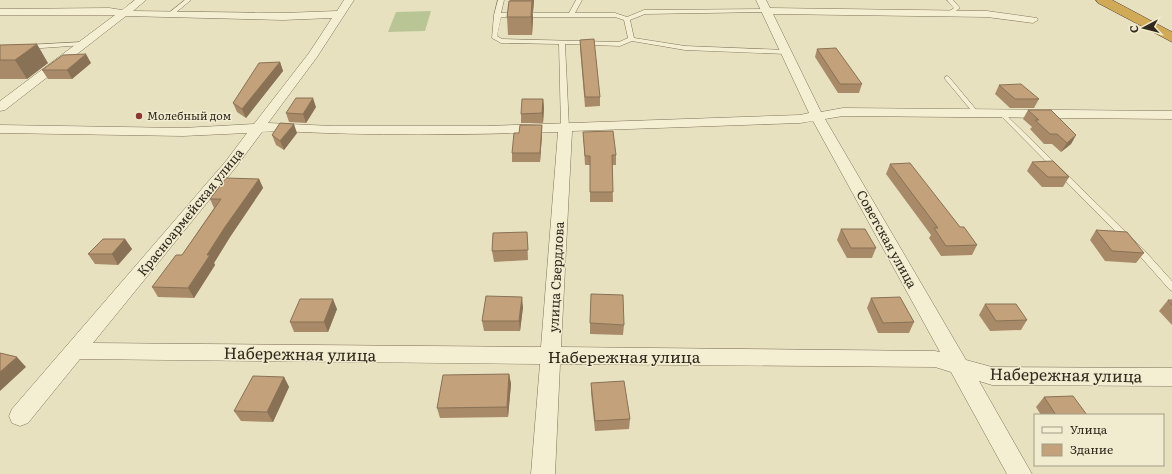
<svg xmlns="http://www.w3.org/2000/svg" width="1172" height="474" viewBox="0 0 1172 474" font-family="Literata,serif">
<rect width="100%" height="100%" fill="#e8e1c0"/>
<path fill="#bac596" d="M431 11 425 31 388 32 396 12Z"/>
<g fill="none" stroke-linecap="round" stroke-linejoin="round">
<g stroke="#80735a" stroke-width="1">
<path id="lane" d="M185 0H191L174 14H170V12Z
M498 0H504L501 13H569L576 0H582L575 13H615L627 17 644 10 766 9 769 11 768 12 645 14 630 20 634 38 685 46 786 50 789 52 786 54 685 50 632 41 620 46 565 44 569 128 565 130 561 128 559 44 501 43 492 38 494 15ZM501 17H615L624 20 628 38 619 42 502 39 497 36Z
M947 0H953L960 8 948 16 946 15V13L954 8Z
M83 42 86 44 85 45 27 49 24 47 27 45Z
M947 76 949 77 979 113V115H975L945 79V77Z
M1003 113 1005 114 1144 250 1172 281V291L1169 289 1138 254 1001 116V114Z"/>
</g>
<g stroke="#80735a" stroke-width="1">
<path id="street" d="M135 0H146L133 11 283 13 337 11 344 0H354L317 57 268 123 332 126H486L800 115 809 113 756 0H766L770 8 987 11 1037 18 1038 20 1033 23 987 17 773 14 821 112 843 108 1172 111V119L843 116 825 119 966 360 992 367 1172 368V386L992 385 979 381 1032 474H1007L951 372 935 367 560 364 555 474H531L540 364 80 359 28 423 20 426 12 423 9 416 12 409 226 161 247 133 183 136 0 133V125L183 128 254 124 309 53 332 18 283 20 126 16 5 110 0 111V101L115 15H0V9L109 8 122 10ZM813 121 940 352 935 351 561 347 572 131 800 123ZM279 131C372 136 465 135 558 132L541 347 93 343 236 167 262 132Z"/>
</g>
<g stroke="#4e412e" stroke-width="1">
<path id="highway" d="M1096 0H1112L1172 32V42L1098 3Z"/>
</g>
<use href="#lane" fill="#f4eed2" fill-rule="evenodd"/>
<use href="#street" fill="#f4eed2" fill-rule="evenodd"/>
<use href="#highway" fill="#d1aa58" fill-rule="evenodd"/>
</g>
<path fill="#a88a69" d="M510 0H534L533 12H532L533 18 532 35H508L507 17Z
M580 40 600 97V106L585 107 580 48Z
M0 45 48 63 27 79H0Z
M817 49 862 84 859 93H838L815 57Z
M280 62 283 71 246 118 237 112 233 103Z
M91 63 72 79H48L42 70Z
M999 85 1039 99 1034 108H1010L995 94Z
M543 99 544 108 543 123H521V114Z
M316 107 306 123 289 122 286 113Z
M1028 110 1076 135 1071 144 1061 152 1052 144H1044L1030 129 1032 127 1023 119Z
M542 125V134L540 162H512V153L519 133Z
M583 132 616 155V165H612L613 202H590V165H585Z
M297 133 284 150 276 145 272 135Z
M1032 162 1069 177 1063 187H1042L1027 171Z
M890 164 960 227 977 245 972 255 941 256 929 238 931 235 886 174Z
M259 179 263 188 230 237 214 263 215 265 194 298 158 297 152 287 182 255 214 208 210 199Z
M841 229 876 248 872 258H847L837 240Z
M1096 230 1144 253 1136 263 1105 261 1090 240Z
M527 232 528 260 494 262 492 251Z
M125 239 132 249 118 265 95 264 88 254Z
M871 298 914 322 909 333H878L867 308Z
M1168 300H1172V325L1159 311Z
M985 304 1027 320 1021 330 990 331 979 315Z
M523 307 520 331H484L482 321Z
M337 309 328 332H294L290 322Z
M590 323 624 325 623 335 590 334Z
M509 374 511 384 508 417 440 418 437 408Z
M284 377 289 387 273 422 241 421 234 411Z
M591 383 630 419 629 429 595 431 591 393Z
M1044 397 1087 415H1041L1036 407Z"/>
<path fill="#887155" d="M532 0H534L533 12Z
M532 1 533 18 532 35 531 17Z
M37 44 48 63 27 79 15 60Z
M86 54 91 63 72 79 67 70Z
M280 62 283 71 246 118 242 109Z
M313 98 316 107 306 123 303 114Z
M543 99 544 108 543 123 542 113Z
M294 124 297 133 284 150 280 141Z
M542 125V134L540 162V153Z
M1076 135 1071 144 1061 152 1067 143Z
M259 179 263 188 230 237 214 263 215 265 194 298 188 288 207 255 225 227Z
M125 239 132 249 118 265 112 254Z
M522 297 523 307 520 331 519 321Z
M333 299 337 309 328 332 324 322Z
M17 357 26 367 0 391V372Z
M509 374 511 384 508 417 507 407Z
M284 377 289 387 273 422 267 412Z"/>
<path fill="#c3a17a" stroke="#887155" d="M509 1H532L531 17H507Z
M594 39 600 97H585L580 40Z
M37 44 15 60H0V45Z
M836 48 862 84H840L817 49Z
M86 54 67 70H42L63 55Z
M280 62 242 109 233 103 259 63Z
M1021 84 1039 99H1015L999 85Z
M296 98H313L303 114 286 113Z
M522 99H543L542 113 521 114Z
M1028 110H1051L1076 135 1067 143 1057 134H1050L1035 120H1039Z
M280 123 294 124 280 141 272 135Z
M520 125H542L540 153H512L514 133H519Z
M613 131 616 155H612L613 192H590V156H585L583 132Z
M1053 161 1069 177H1048L1032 162Z
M910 163 960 227H964L977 245 946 246 934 228H938L890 164Z
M226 178 259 179 225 227 207 255H210L188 288 152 287 176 255H182L221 199H210Z
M841 229H865L876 248H851Z
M1096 230 1127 232 1144 253 1112 251Z
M527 232 528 250 492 251 493 233Z
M103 239H125L112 254H88Z
M591 294 623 295 624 325 590 323Z
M486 296 522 297 519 321H482Z
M900 297 914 322 883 323 871 298Z
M300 299H333L324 322H290Z
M1168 300H1172V305Z
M985 304H1016L1027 320 996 321Z
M0 353 17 357 0 372Z
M509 374 507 407 437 408 443 375Z
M253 376 284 377 267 412 234 411Z
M624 381 630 419 595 421 591 383Z
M1073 396 1087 415H1056L1044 397Z"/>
<circle fill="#893a30" stroke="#f1ebcf" stroke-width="1.5" cx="139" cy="116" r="4"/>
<g text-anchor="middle" stroke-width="3" stroke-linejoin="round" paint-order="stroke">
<g font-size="11" fill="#31291d" stroke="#f1ebcf" text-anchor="start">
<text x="147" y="120">Молебный дом</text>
</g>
<g font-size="13" fill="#31291d" stroke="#f1ebcf">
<text transform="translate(190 212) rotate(-51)" y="5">Красноармейская улица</text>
<text transform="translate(887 239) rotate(61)" y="5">Советская улица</text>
<text transform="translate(556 277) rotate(-87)" y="5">улица Свердлова</text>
</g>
<g font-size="16" fill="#31291d" stroke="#f1ebcf">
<text transform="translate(300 354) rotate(1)" y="6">Набережная улица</text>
<text x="624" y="363">Набережная улица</text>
<text transform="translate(1066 375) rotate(1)" y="6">Набережная улица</text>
</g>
</g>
<rect x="1034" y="414" width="130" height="52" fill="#f1ebcf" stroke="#a49d88"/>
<rect x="1042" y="427" width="20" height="6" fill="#f4eed2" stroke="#a49d88"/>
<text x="1070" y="434" font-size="12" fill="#31291d">Улица</text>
<rect x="1042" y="444" width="20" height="12" fill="#c3a17a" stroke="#a49d88"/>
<text x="1070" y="454" font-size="12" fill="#31291d">Здание</text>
<g transform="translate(1144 28) rotate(263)" stroke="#f1ebcf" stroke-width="3" paint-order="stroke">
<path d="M0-3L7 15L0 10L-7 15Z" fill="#31291d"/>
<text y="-6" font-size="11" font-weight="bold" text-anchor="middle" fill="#31291d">С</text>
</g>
</svg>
